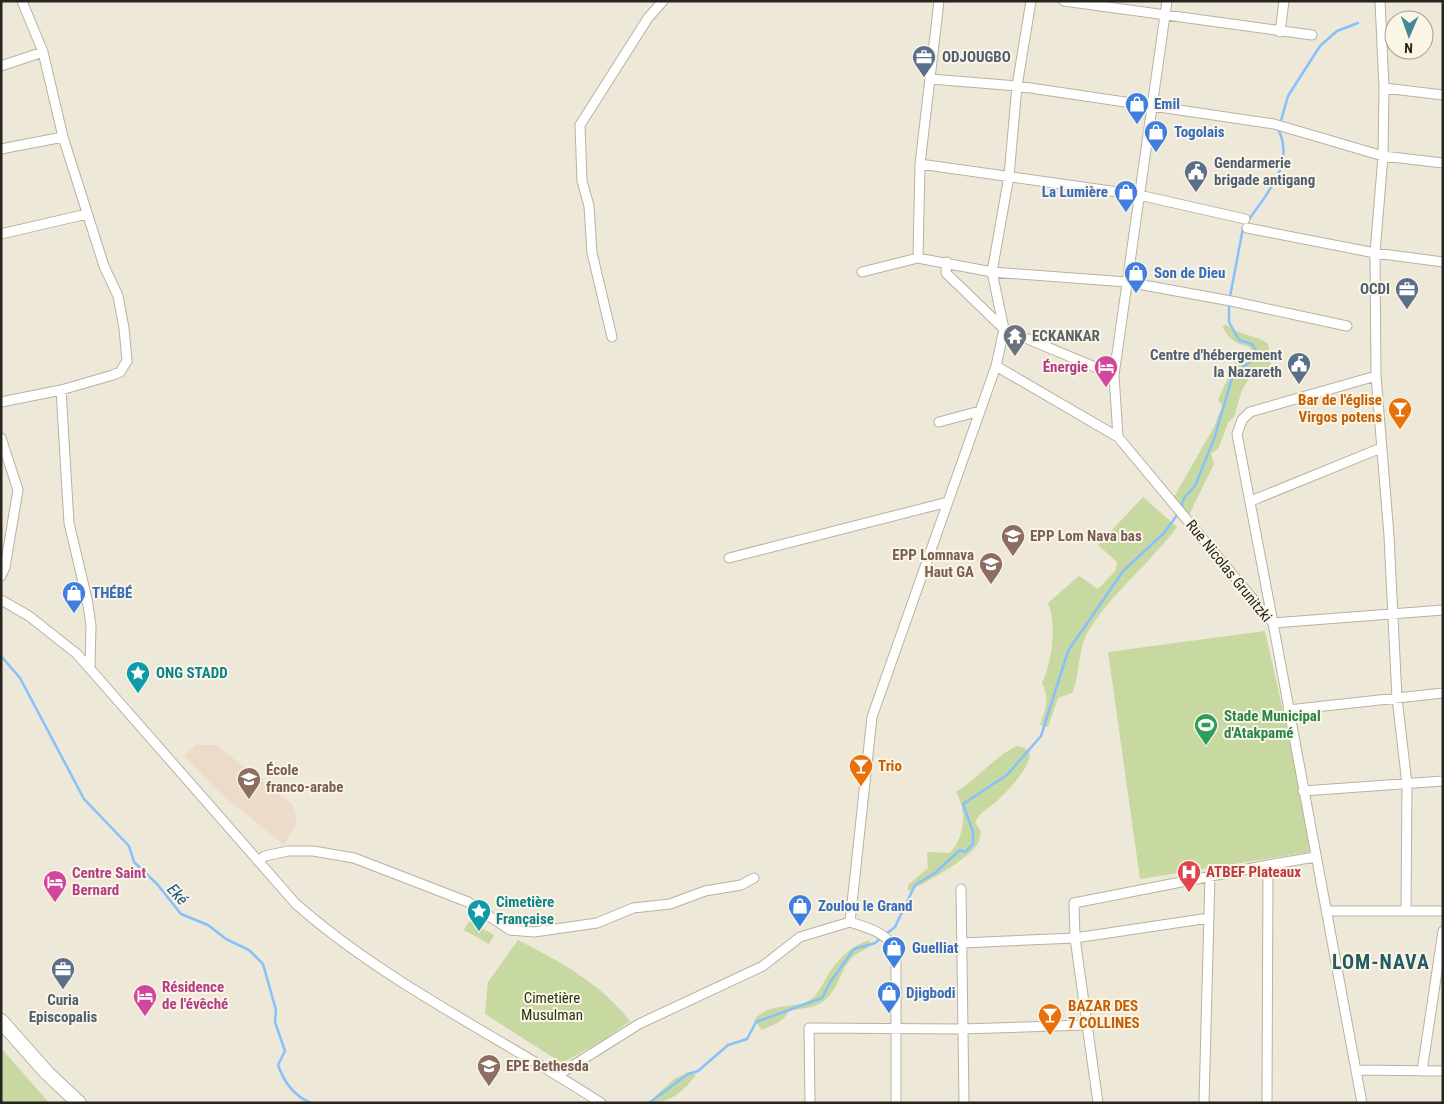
<svg xmlns="http://www.w3.org/2000/svg" width="1444" height="1104" viewBox="0 0 1444 1104" font-family="'Roboto Condensed',sans-serif">
<rect width="100%" height="100%" fill="#eee8d8"/>
<path fill="#eddbca" d="M195 745H216L293 805 297 821 284 845 220 793 185 757Z"/>
<path fill="#c7d8a1" d="M1226 325C1241 336 1254 334 1268 344L1271 363 1269 367H1256L1242 390 1234 417 1228 423 1218 449 1211 453 1214 464 1189 515 1174 497 1214 427 1222 406 1218 400 1235 362 1252 356 1254 352 1248 346C1234 343 1229 339 1222 326Z
M1143 497 1177 527C1150 563 1114 591 1089 630 1077 649 1081 673 1072 693L1058 698 1048 727 1040 725C1046 708 1050 699 1042 683 1052 662 1057 625 1048 603L1079 576 1098 589 1116 570 1117 562 1098 545Z
M1265 631 1294 760 1310 852 1140 879 1108 652Z
M1017 746 1025 748 1030 754C1028 771 1009 789 997 801 988 809 981 811 975 822L981 832C980 835 980 840 978 843 971 858 924 884 908 891V885L928 868 927 852 950 853C964 837 968 812 956 792 978 779 993 757 1017 746Z
M469 921 494 935 489 944 464 930Z
M518 940C562 963 599 982 630 1021L604 1040 562 1063 485 1014 488 982Z
M870 940 869 947C864 950 857 953 853 957 838 970 841 991 819 1004 810 1009 799 1008 789 1011 783 1022 774 1025 762 1030L754 1020C772 999 798 1012 814 997 819 992 823 983 827 977 836 960 852 945 870 940Z
M1 1048 44 1097 49 1103H1Z
M688 1072 696 1075C683 1092 670 1103 648 1103L674 1079Z"/>
<g fill="none" stroke-linecap="round" stroke-linejoin="round">
<path stroke="#86c1fd" stroke-width="2.5" d="M1280 124 1288 96 1320 46 1337 31 1358 23
M1248 221C1266 194 1296 164 1278 129
M1 656 20 678 84 799 129 846 134 862 157 884 181 914 208 925 226 939 249 950 263 964 276 1010 275 1022 285 1051 278 1065C284 1082 294 1096 311 1103
M649 1103 688 1074 698 1071 728 1045 747 1039 756 1022 822 998 831 981 854 949 875 943 895 927 915 885 935 873 960 850 965 852 973 844V832L963 804 1007 775 1041 736 1068 651 1123 571 1164 533 1180 511 1184 498 1195 486 1214 439 1233 375 1259 355 1252 344 1239 340 1229 322V302L1243 228"/>
<g stroke="#b8b2a2" stroke-width="11">
<path id="minor" d="M1064 1 1312 35
M1380 1 1384 88 1383 156 1375 253 1376 376 1389 536 1397 698 1407 784 1406 910
M1280 32 1284 1
M1 66 43 52
M931 79 1017 86 1274 124 1383 156 1443 163
M1384 88 1443 95
M1 149 63 137
M920 164 1139 195 1245 219
M1247 228 1375 253 1443 262
M1 234 87 214
M918 258 920 164 939 1
M947 262 946 273 1004 329 1114 375
M862 272 918 258 992 272 1127 282 1231 301 1347 326
M612 337 592 253 589 206 582 181 580 125 648 18 663 1
M996 366 1118 437 1273 623 1362 1103
M1376 376 1250 412 1242 420 1237 434 1273 623 1443 610
M61 390 69 523 87 599 91 625 90 668
M1 402 61 390 113 375 120 372 127 361 124 328 118 296 104 266 63 137 43 52 22 1
M939 422 980 411
M1118 437 1114 375 1167 1
M1 438 18 490 5 567 1 576
M1251 501 1381 448
M729 558 948 502
M1 600 29 616 77 654 296 904C387 984 500 1037 601 1103
M1288 710 1443 693
M1303 791 1443 781
M258 861 265 856 288 851H313L354 858 468 902 510 930 534 932 597 923 633 908 670 904 705 891 741 885 754 878
M961 889 964 1103
M1326 911H1443
M850 922C869 928 889 933 896 953V1103
M962 943 1075 938 1209 918
M1356 1070 1443 1071
M1422 1071 1443 931
M558 1075 639 1024 763 966 800 937 850 922 872 717 996 366 1004 329 992 272 1009 176 1017 86 1031 1
M810 1103 809 1028 962 1029 1086 1025
M1098 1103 1075 938 1074 903 1268 865
M1204 1103 1210 875
M1267 1103 1268 865 1315 857"/>
</g>
<g stroke="#b8b2a2" stroke-width="16">
<path id="primary" d="M1 1021 47 1073 79 1103"/>
</g>
<use href="#minor" stroke="#fff" stroke-width="9"/>
<use href="#primary" stroke="#fff" stroke-width="14"/>
</g>
<defs>
<g id="office-pin" transform="scale(1.25)"><path d="M0 17L-7.5 6A9.5 9.5 0 1 1 7.5 6Z" fill="#5c6f8a" stroke="#fbf5e5"/><path d="M-6-3h4V-5.5h4V-3h4V5H-6ZM-1-4.5V-3h2v-1.5ZM-6 0V1H6V0Z" fill="#fff"/></g>
<g id="shop-pin" transform="scale(1.25)"><path d="M0 17L-7.5 6A9.5 9.5 0 1 1 7.5 6Z" fill="#3f7fe0" stroke="#fbf5e5"/><path d="M-5-2.5h2.3a2.7 3.5 0 0 1 5.4 0H5L5.5 6h-11ZM-1.5-2.5h3a1.5 2.3 0 0 0-3 0Z" fill="#fff"/></g>
<g id="civic-pin" transform="scale(1.25)"><path d="M0 17L-7.5 6A9.5 9.5 0 1 1 7.5 6Z" fill="#5c6f8a" stroke="#fbf5e5"/><path d="M-.6-6.5H3V-4.5H.6V-3L4-1V1h2V6H-6V1h2V-1L-.6-3ZM-1.2 2.5V6h2.4V2.5Z" fill="#fff"/></g>
<g id="temple-pin" transform="scale(1.25)"><path d="M0 17L-7.5 6A9.5 9.5 0 1 1 7.5 6Z" fill="#6b7280" stroke="#fbf5e5"/><path d="M0-6L5-2H3V0L6.5 2.5H4V6H1.5V3h-3V6H-4V2.5H-6.5L-3 0V-2H-5Z" fill="#fff"/></g>
<g id="hotel-pin" transform="scale(1.25)"><path d="M0 17L-7.5 6A9.5 9.5 0 1 1 7.5 6Z" fill="#d1479c" stroke="#fbf5e5"/><path d="M-6-4.5h1.5V1H6V5H4.5V3h-9V5H-6ZM-4 0a1.8 1.8 0 1 1 3.6 0ZM.5 0V-2.5h3Q6-2.5 6 0Z" fill="#fff"/></g>
<g id="bar-pin" transform="scale(1.25)"><path d="M0 17L-7.5 6A9.5 9.5 0 1 1 7.5 6Z" fill="#e8710a" stroke="#fbf5e5"/><path d="M-6-5H6L.8 .8V4.5H3.5V6h-7V4.5H-.8V.8Z" fill="#fff"/></g>
<g id="school-pin" transform="scale(1.25)"><path d="M0 17L-7.5 6A9.5 9.5 0 1 1 7.5 6Z" fill="#8d6e63" stroke="#fbf5e5"/><path d="M0-5L7-2L0 1L-7-2ZM-4 1L0 2.5L4 1V4Q0 6-4 4Z" fill="#fff"/></g>
<g id="sight-pin" transform="scale(1.25)"><path d="M0 17L-7.5 6A9.5 9.5 0 1 1 7.5 6Z" fill="#0f9aa8" stroke="#fbf5e5"/><path d="M0-6L1.8-2.2L6-1.7L2.9 1.2L3.7 5.4L0 3.3L-3.7 5.4L-2.9 1.2L-6-1.7L-1.8-2.2Z" fill="#fff"/></g>
<g id="stadium-pin" transform="scale(1.25)"><path d="M0 17L-7.5 6A9.5 9.5 0 1 1 7.5 6Z" fill="#2e9e5b" stroke="#fbf5e5"/><path d="M0-5a6.5 5 0 1 0 0 10a6.5 5 0 1 0 0-10ZM-3.5-1.8h7v3.6h-7Z" fill="#fff"/></g>
<g id="hospital-pin" transform="scale(1.25)"><path d="M0 17L-7.5 6A9.5 9.5 0 1 1 7.5 6Z" fill="#e0444e" stroke="#fbf5e5"/><path d="M-5-5h3v3.5h4V-5h3V5h-3V1.5h-4V5h-3Z" fill="#fff"/></g>
</defs>
<g fill-rule="evenodd">
<use href="#office-pin" x="924" y="57"/>
<use href="#shop-pin" x="1137" y="104"/>
<use href="#shop-pin" x="1156" y="132"/>
<use href="#civic-pin" x="1196" y="172"/>
<use href="#shop-pin" x="1126" y="192"/>
<use href="#shop-pin" x="1136" y="273"/>
<use href="#office-pin" x="1407" y="289"/>
<use href="#temple-pin" x="1015" y="336"/>
<use href="#civic-pin" x="1299" y="364"/>
<use href="#hotel-pin" x="1106" y="367"/>
<use href="#bar-pin" x="1400" y="409"/>
<use href="#school-pin" x="1013" y="536"/>
<use href="#school-pin" x="991" y="564"/>
<use href="#shop-pin" x="74" y="593"/>
<use href="#sight-pin" x="138" y="673"/>
<use href="#stadium-pin" x="1206" y="725"/>
<use href="#bar-pin" x="861" y="766"/>
<use href="#school-pin" x="249" y="779"/>
<use href="#hospital-pin" x="1189" y="872"/>
<use href="#hotel-pin" x="55" y="882"/>
<use href="#shop-pin" x="800" y="906"/>
<use href="#sight-pin" x="479" y="911"/>
<use href="#shop-pin" x="894" y="948"/>
<use href="#office-pin" x="63" y="969"/>
<use href="#shop-pin" x="889" y="993"/>
<use href="#hotel-pin" x="145" y="996"/>
<use href="#bar-pin" x="1050" y="1015"/>
<use href="#school-pin" x="489" y="1066"/>
</g>
<g text-anchor="middle" stroke-width="4" stroke-linejoin="round" paint-order="stroke">
<g font-size="15" font-weight="bold" fill="#4e5e75" stroke="#fbf5e5" text-anchor="start">
<text x="942" y="62">ODJOUGBO</text>
<text x="1214" y="168">Gendarmerie<tspan x="1214" dy="17">brigade antigang</tspan></text>
<text x="1390" y="294" text-anchor="end">OCDI</text>
<text x="1282" y="360" text-anchor="end">Centre d'hébergement<tspan x="1282" dy="17">la Nazareth</tspan></text>
<text x="63" y="1005" text-anchor="middle">Curia<tspan x="63" dy="17">Episcopalis</tspan></text>
</g>
<g font-size="15" font-weight="bold" fill="#366cbe" stroke="#fbf5e5" text-anchor="start">
<text x="1154" y="109">Emil</text>
<text x="1174" y="137">Togolais</text>
<text x="1108" y="197" text-anchor="end">La Lumière</text>
<text x="1154" y="278">Son de Dieu</text>
<text x="92" y="598">THÉBÉ</text>
<text x="818" y="911">Zoulou le Grand</text>
<text x="912" y="953">Guelliat</text>
<text x="906" y="998">Djigbodi</text>
</g>
<g font-size="15" font-weight="bold" fill="#5b616d" stroke="#fbf5e5" text-anchor="start">
<text x="1032" y="341">ECKANKAR</text>
</g>
<g font-size="15" font-weight="bold" fill="#b23c85" stroke="#fbf5e5" text-anchor="start">
<text x="1088" y="372" text-anchor="end">Énergie</text>
<text x="72" y="878">Centre Saint<tspan x="72" dy="17">Bernard</tspan></text>
<text x="162" y="992">Résidence<tspan x="162" dy="17">de l'évêché</tspan></text>
</g>
<g font-size="15" font-weight="bold" fill="#c56008" stroke="#fbf5e5" text-anchor="start">
<text x="1382" y="405" text-anchor="end">Bar de l'église<tspan x="1382" dy="17">Virgos potens</tspan></text>
<text x="878" y="771">Trio</text>
<text x="1068" y="1011">BAZAR DES<tspan x="1068" dy="17">7 COLLINES</tspan></text>
</g>
<g font-size="15" font-weight="bold" fill="#785e54" stroke="#fbf5e5" text-anchor="start">
<text x="1030" y="541">EPP Lom Nava bas</text>
<text x="974" y="560" text-anchor="end">EPP Lomnava<tspan x="974" dy="17">Haut GA</tspan></text>
<text x="266" y="775">École<tspan x="266" dy="17">franco-arabe</tspan></text>
<text x="506" y="1071">EPE Bethesda</text>
</g>
<g font-size="15" fill="#26241e" stroke="#fbf5e5">
<text transform="translate(1229 571) rotate(51)" y="5">Rue Nicolas Grunitzki</text>
</g>
<g font-size="15" font-weight="bold" fill="#0d838f" stroke="#fbf5e5" text-anchor="start">
<text x="156" y="678">ONG STADD</text>
<text x="496" y="907">Cimetière<tspan x="496" dy="17">Française</tspan></text>
</g>
<g font-size="15" font-weight="bold" fill="#27864d" stroke="#fbf5e5" text-anchor="start">
<text x="1224" y="721">Stade Municipal<tspan x="1224" dy="17">d'Atakpamé</tspan></text>
</g>
<g font-size="15" font-weight="bold" fill="#be3a42" stroke="#fbf5e5" text-anchor="start">
<text x="1206" y="877">ATBEF Plateaux</text>
</g>
<g font-size="15" fill="#2a3312" stroke="#fbf5e5">
<text x="552" y="1003">Cimetière<tspan x="552" dy="17">Musulman</tspan></text>
</g>
<g font-size="16" font-style="italic" fill="#145389" stroke="#fbf5e5">
<text transform="translate(178 894) rotate(47)" y="6">Eké</text>
</g>
<g font-size="20" font-weight="bold" letter-spacing="1" fill="#245c66" stroke="#fbf5e5">
<text x="1381" y="969">LOM-NAVA</text>
</g>
</g>
<rect width="1444" height="1104" fill="none" stroke="#26241e" stroke-width="5"/>
<g transform="translate(1409 35) rotate(182)"><circle r="24" fill="#fbf5e5" stroke="#a6a195"/>
<path d="M0-4L9 19L0 12L-9 19Z" fill="#438895"/>
<text y="-8" font-size="14" font-weight="bold" text-anchor="middle" fill="#26241e">N</text>
</g>
</svg>
